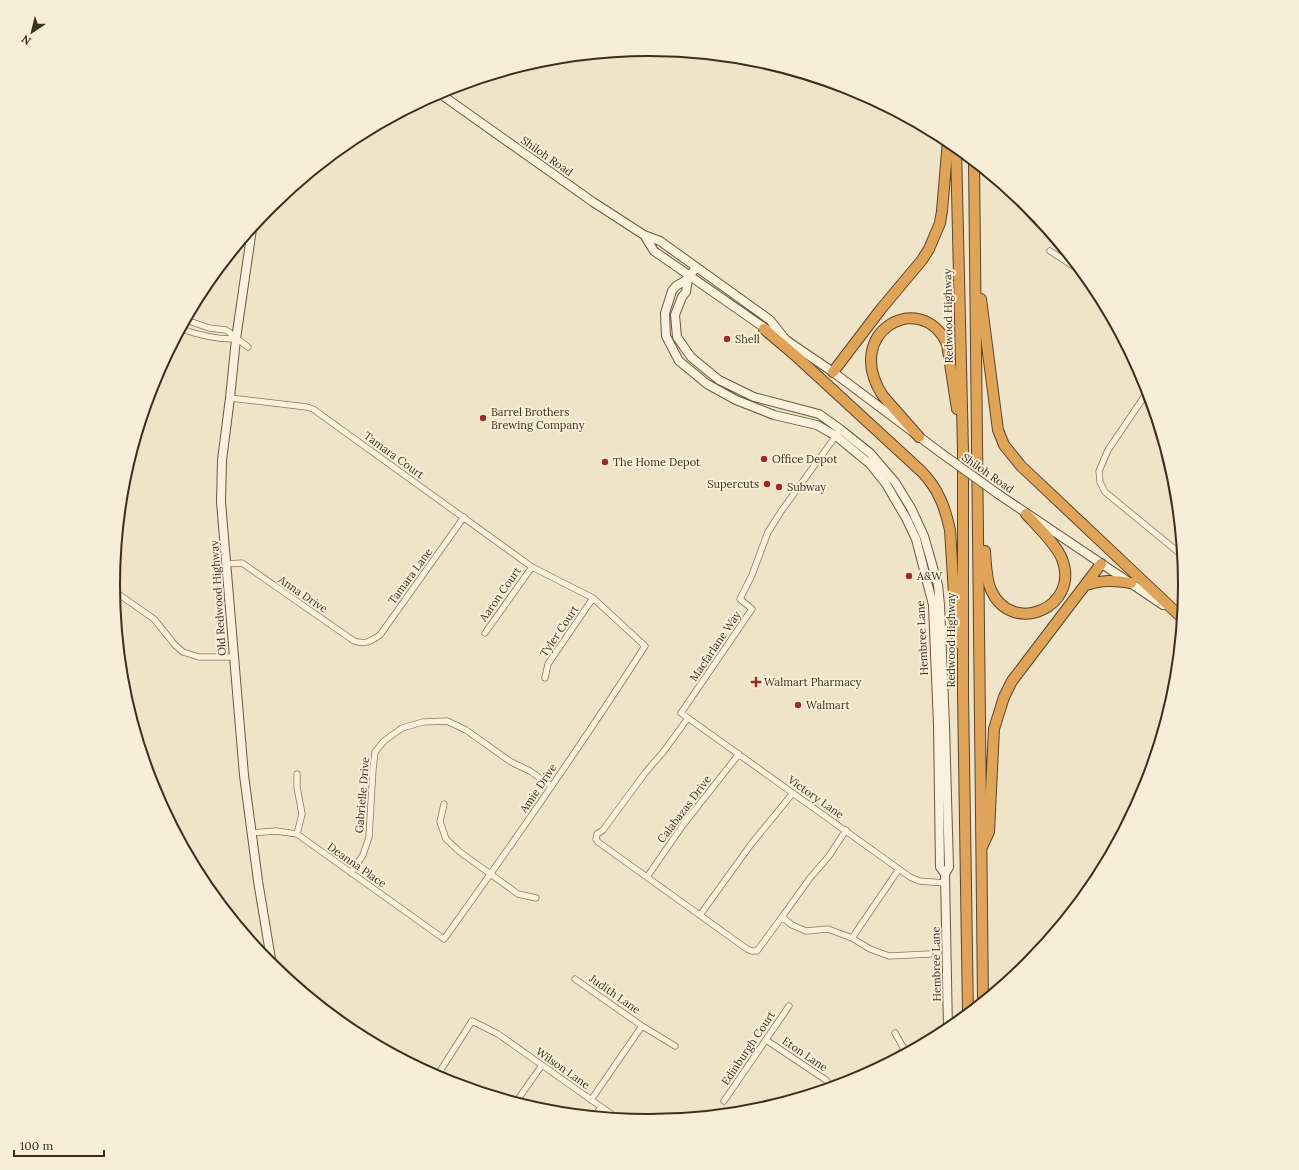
<svg xmlns="http://www.w3.org/2000/svg" width="1299" height="1170" viewBox="0 0 1299 1170" font-family="Lora,serif">
<rect width="100%" height="100%" fill="#f0e4c8"/>
<g fill="none" stroke-linecap="round" stroke-linejoin="round">
<g stroke="#8d765c" stroke-width="7">
<path id="street" d="M1050 251 1084 273
M186 320 209 328 226 330 248 347
M181 329C199 335 217 340 236 339
M1148 391 1108 450 1099 471 1100 482 1105 492 1183 556
M230 398 307 407 313 409 532 567 593 598 645 646C581 746 513 843 444 939L297 834 276 831 251 833
M838 433 782 510 768 532 752 575 740 599 752 609 681 713 910 877 919 881 945 883
M226 564 242 563 354 641C365 645 371 641 380 635L464 517
M114 591 154 619 175 645 183 652 199 657H233
M485 633 532 567
M545 678 548 664 593 598
M688 718 664 751 645 773 603 830 597 834 596 839 598 842 747 949 752 951H757L782 917 792 925 806 931 828 929 852 938 870 949 889 956 930 954
M444 804 440 822 446 839 460 852 518 894 536 898
M297 834 302 814 297 787V774
M351 873 363 855 369 837 373 769 375 752 384 741 402 728 423 722 447 721 466 730 511 762 530 771 551 786
M647 877 683 825 739 754
M700 915 752 843 793 793
M782 917 810 878 829 856 846 830
M852 938 899 869
M575 979 642 1026 675 1046
M895 1033 903 1047V1054
M766 1040 826 1080 831 1087
M437 1076 472 1021 498 1034 617 1118
M591 1100 642 1026
M724 1101 789 1006
M516 1102 542 1065
M595 1116 601 1107"/>
</g>
<g stroke="#6f573f" stroke-width="10">
<path id="secondary" d="M439 93 593 202 644 235 660 241 770 320 786 340
M252 229 236 339 230 398 222 460 221 502 244 775 258 881 272 965
M644 235 654 251 769 331
M696 267 688 279 686 292 682 297 675 315 677 337 691 357 719 380 754 397 819 414 840 429 870 453 895 482 911 508 924 536 938 585 940 605 945 726 949 867 945 874 948 1030
M688 279 676 286 672 291 665 313 666 336 679 361 707 384 736 400 774 415 817 425 836 436 870 464 886 484 906 518 916 539 933 605 938 725 940 867 945 874
M783 338 833 372 941 453
M998 494 1163 605"/>
</g>
<g stroke="#5b4430" stroke-width="12">
<path id="highway" d="M956 147 963 451V694L968 1014
M974 161 983 1001
M981 299 998 430 1004 445 1021 466 1180 616
M764 329 797 357 921 471C938 488 945 507 950 530L957 643
M833 372 881 309 922 260 929 249 940 223 942 211 948 140
M919 437 883 396C841 332 921 288 947 344L957 409
M985 551C986 564 986 579 991 590 1012 637 1081 607 1062 559 1057 545 1036 525 1026 514
M1086 585C1103 580 1112 580 1131 583
M982 847 989 832 994 729 1004 697 1012 681 1101 564"/>
</g>
<use href="#street" stroke="#faf1dc" stroke-width="5.5"/>
<use href="#secondary" stroke="#faf1dc" stroke-width="8"/>
<use href="#highway" stroke="#e0a458" stroke-width="10"/>
<g stroke="#6f573f" stroke-width="10" stroke-linecap="butt">
<path id="secondary-bridge" d="M941 453 998 494"/>
</g>
<use href="#secondary-bridge" stroke="#faf1dc" stroke-width="8"/>
</g>
<g fill="#9e2a2b" stroke="#f7eed8" stroke-width="1.5">
<circle cx="727" cy="339" r="4"/>
<circle cx="483" cy="418" r="4"/>
<circle cx="764" cy="459" r="4"/>
<circle cx="605" cy="462" r="4"/>
<circle cx="767" cy="484" r="4"/>
<circle cx="779" cy="487" r="4"/>
<circle cx="909" cy="576" r="4"/>
<path d="M754 676h4v4h4v4h-4v4h-4v-4h-4v-4h4z"/>
<circle cx="798" cy="705" r="4"/>
</g>
<g text-anchor="middle" stroke-width="4" stroke-linejoin="round" paint-order="stroke">
<g font-size="11" fill="#3d2e20" stroke="#f7eed8">
<text transform="translate(547 156) rotate(35)" y="4">Shiloh Road</text>
<text transform="translate(948 316) rotate(-91)" y="4">Redwood Highway</text>
<text transform="translate(394 455) rotate(36)" y="4">Tamara Court</text>
<text transform="translate(988 473) rotate(35)" y="4">Shiloh Road</text>
<text transform="translate(410 576) rotate(-54)" y="4">Tamara Lane</text>
<text transform="translate(303 594) rotate(34)" y="4">Anna Drive</text>
<text transform="translate(500 594) rotate(-55)" y="4">Aaron Court</text>
<text transform="translate(218 598) rotate(-94)" y="4">Old Redwood Highway</text>
<text transform="translate(559 631) rotate(-56)" y="4">Tyler Court</text>
<text transform="translate(922 638) rotate(-93)" y="4">Hembree Lane</text>
<text transform="translate(951 640) rotate(-90)" y="4">Redwood Highway</text>
<text transform="translate(715 646) rotate(-56)" y="4">Macfarlane Way</text>
<text transform="translate(538 788) rotate(-56)" y="4">Amie Drive</text>
<text transform="translate(362 795) rotate(-85)" y="4">Gabrielle Drive</text>
<text transform="translate(816 797) rotate(35)" y="4">Victory Lane</text>
<text transform="translate(684 809) rotate(-53)" y="4">Calabazas Drive</text>
<text transform="translate(357 865) rotate(35)" y="4">Deanna Place</text>
<text transform="translate(936 964) rotate(-91)" y="4">Hembree Lane</text>
<text transform="translate(615 994) rotate(35)" y="4">Judith Lane</text>
<text transform="translate(748 1048) rotate(-56)" y="4">Edinburgh Court</text>
<text transform="translate(805 1054) rotate(34)" y="4">Eton Lane</text>
<text transform="translate(563 1068) rotate(35)" y="4">Wilson Lane</text>
</g>
<g font-size="11" fill="#3d2e20" stroke="#f7eed8" text-anchor="start">
<text x="735" y="343">Shell</text>
<text x="491" y="416">Barrel Brothers<tspan x="491" dy="13">Brewing Company</tspan></text>
<text x="772" y="463">Office Depot</text>
<text x="613" y="466">The Home Depot</text>
<text x="759" y="488" text-anchor="end">Supercuts</text>
<text x="787" y="491">Subway</text>
<text x="917" y="580">A&amp;W</text>
<text x="764" y="686">Walmart Pharmacy</text>
<text x="806" y="709">Walmart</text>
</g>
</g>
<path d="M0 0H1299V1170H0ZM120 585a529 529 0 1 1 1058 0a529 529 0 1 1-1058 0Z" fill="#f7eed8" fill-rule="evenodd"/>
<path fill="none" stroke="#3d2e20" stroke-width="2" d="M120 585a529 529 0 1 1 1058 0a529 529 0 1 1-1058 0Z"/>
<g transform="translate(32 32) rotate(215)" stroke="#f7eed8" stroke-width="3" paint-order="stroke">
<path d="M0-3L7 15L0 10L-7 15Z" fill="#3d2e20"/>
<text y="-6" font-size="11" font-weight="bold" text-anchor="middle" fill="#3d2e20">N</text>
</g>
<path d="M14 1150v6h90v-6" fill="none" stroke="#3d2e20" stroke-width="2"/>
<text x="20" y="1150" font-size="12" fill="#3d2e20" stroke="#f7eed8" stroke-width="3" paint-order="stroke">100 m</text>
</svg>
